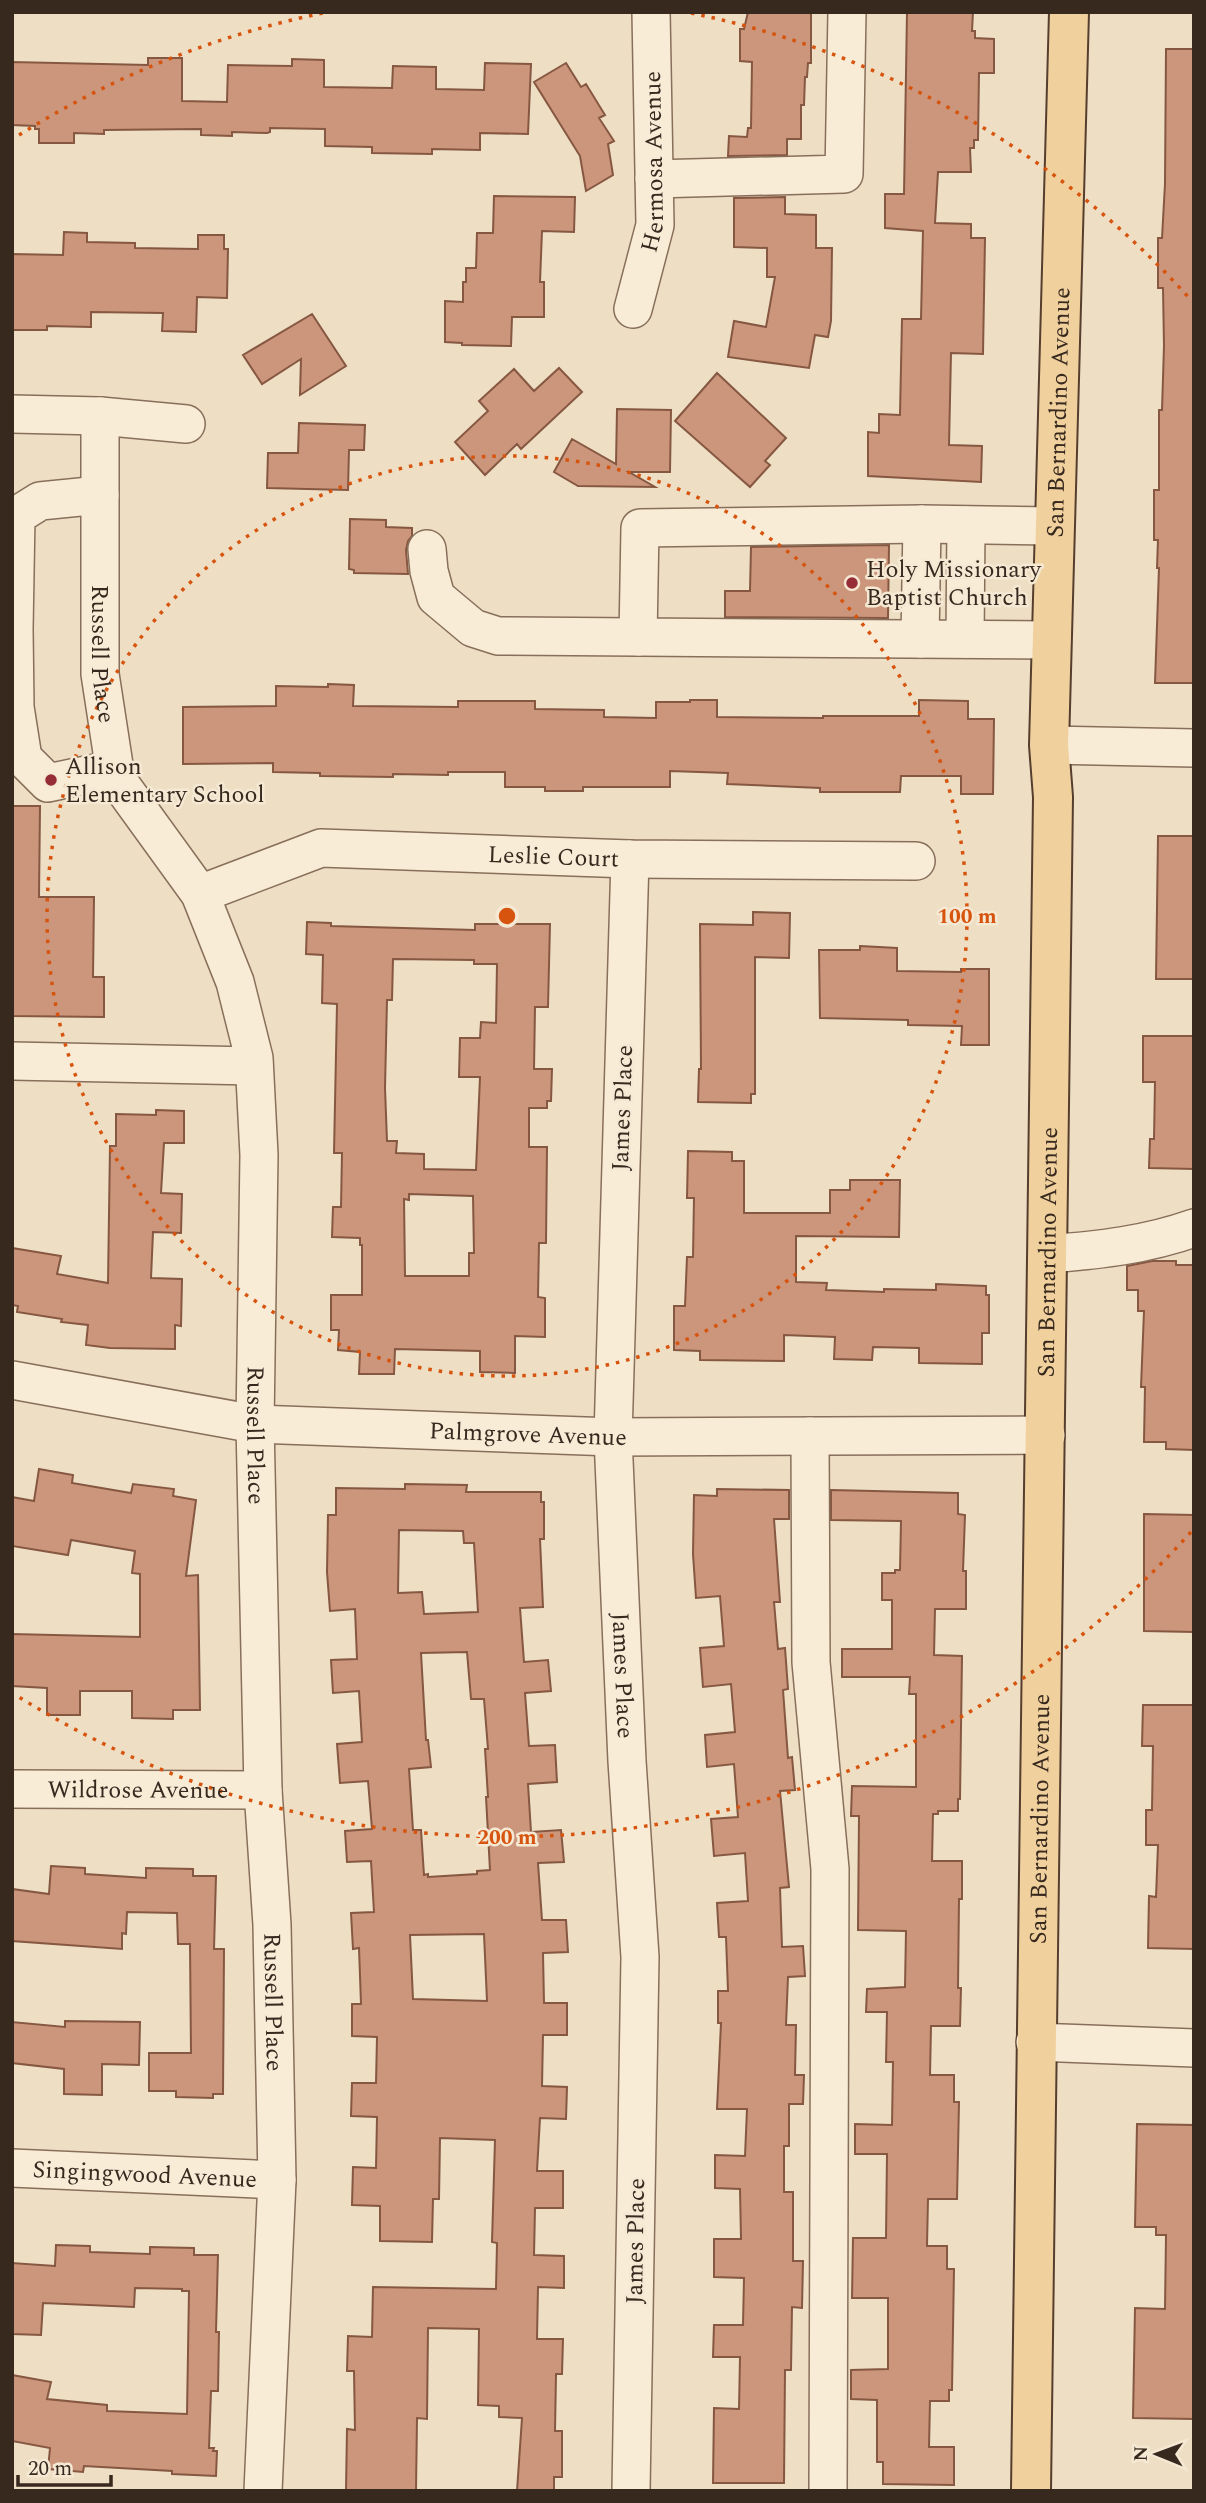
<svg xmlns="http://www.w3.org/2000/svg" width="1206" height="2503" viewBox="0 0 1206 2503" font-family="Spectral,serif">
<rect width="100%" height="100%" fill="#eddec4"/>
<path fill="#cb967b" stroke="#865741" stroke-width="2" fill-rule="evenodd" d="M748 12H811V63H808L807 77H805L804 105H801V139H787V155L728 156 729 136 747 137 748 128H751L752 62 740 61V29H744Z
M907 12H973L972 31H975V38L994 39V73H979L978 140H974V148H970L971 172H938L935 223 971 224V238H985L983 354 951 353 949 445 982 446 981 482 868 476V432L879 433V414L900 415 902 319H921L923 231 885 228V194H904Z
M1166 49H1194V683H1155L1159 568H1157L1158 540H1154V490H1159V410H1162L1164 346 1163 288H1158V238H1162L1165 184Z
M148 58H182V101L227 102 228 65 292 66V59L324 60V87L392 88 393 66 436 67V89L484 90 485 63 531 64 528 134 480 133V150L432 149V154L372 153V147L325 146V129L270 128V132L267 133 232 132V136L201 135V129L104 130V134L74 133V143H39V129H35V126L12 125V62L148 65Z
M566 63 581 87 586 84 605 115 599 118 614 141 608 144 613 175 586 191 580 156 534 82Z
M494 196 575 197 574 232 542 231 540 282H544V317H512L511 346 462 345V343L445 342V301L463 302V282H466V268H476L477 233H493Z
M785 197V214L816 215V248H832L831 321 828 337 815 335 809 368 728 357 734 321 766 327 775 277H767V248L734 247V198Z
M64 232 87 233V242L135 243V248L198 249V235H224V249H228L227 298 197 297 196 332 162 331 163 313 91 312V327L47 326V330H12V254L63 255Z
M312 314 346 366 300 395 301 359 262 384 243 355Z
M559 368 582 392 521 449 517 444 485 475 455 442 488 411 479 401 514 369 534 391Z
M717 373 786 438 765 461 770 465 750 487 675 421Z
M617 409 671 410 670 472H629L655 487 578 486 554 472 572 439 616 464Z
M299 423 365 425 364 450H349L348 490 267 488 268 453H298Z
M350 519 386 520V527L412 528V536L408 541 406 550 408 574 354 573V570L349 569Z
M889 545 888 618 725 617V591H750L751 547Z
M328 684 354 685 353 706 458 707V701H535V709L604 710V717L656 718V702H690V700H717V717L823 718V716H919V700L968 701V719H994L993 794H961V776H901L900 792H820V788L727 784 728 773 670 771V787H583V791H545V787H505V772H448V775L393 774V777L320 776V773L273 772V763L183 764V707L276 706V686L328 687Z
M12 806H40L39 897H94L93 977H104V1017L12 1016Z
M1158 836H1194V979H1156Z
M753 912 790 913 789 958 755 957V1094H751V1103L698 1102 699 1069H701L700 924 753 925Z
M307 922 331 923V926L475 930V924H550L548 1007H535L534 1069H552L551 1101H547V1108H529V1147H547L546 1243H539L538 1297 545 1298V1337L515 1336V1373L480 1372V1351L395 1349 394 1374H359L360 1352 338 1350 339 1330H331V1295H362V1245H360V1238L332 1237 333 1207H341L342 1153H334L337 1004 322 1003 323 955 306 954ZM393 959 474 960V964H497L496 1023 481 1022 480 1038H460L459 1077H480L476 1170 424 1169V1154L396 1153 397 1141H387L385 1088 387 1000H392ZM409 1194 473 1196 474 1253H469V1276H405L404 1199 409 1200Z
M860 946 897 948V971L961 972V969H989V1045H961L962 1026 908 1025V1020L820 1018 819 950H860Z
M1143 1036H1194V1169L1149 1168 1150 1139H1154L1155 1082H1143Z
M156 1110 184 1111V1143H164L161 1193 182 1194 181 1233 153 1232 151 1278 182 1279 181 1326 175 1325V1349L110 1348 86 1345 88 1325 61 1322 62 1319 17 1312 18 1306 12 1305V1248L61 1256 57 1274 108 1283 110 1146H116V1114L156 1115Z
M688 1151 732 1152V1161H744V1213H830V1190H850V1180H900L899 1237 796 1236V1282L827 1283 826 1290 884 1292V1289L936 1290V1284L986 1286V1295H989V1333H982V1364L919 1363V1348L873 1347 872 1360 834 1359 835 1337 784 1335V1361L700 1360V1351L674 1350V1306H685L687 1257H693L694 1198H687Z
M1152 1261H1176V1265H1194V1450L1166 1449V1442H1144L1145 1387H1141L1144 1311H1138V1290H1127V1266Z
M39 1469 73 1475 72 1483 131 1493 133 1484 174 1489 173 1496 196 1500 186 1576 198 1575 200 1710H173V1719L132 1718V1691H80V1715H47V1688L12 1686V1634L140 1637V1574L132 1573 135 1551 71 1540 68 1555 12 1546V1497L34 1501Z
M405 1484 467 1485 466 1492H541V1502H544V1539H540L543 1607 520 1608 524 1662 548 1660 551 1691 525 1693 529 1746 555 1745 557 1782 528 1784 531 1832 561 1830 564 1862 538 1863 542 1920H566L568 1952 543 1953 544 2003H567V2035H543L542 2086 567 2087 566 2119 540 2118 537 2171H563V2208H535L534 2255 564 2256V2288L538 2287 537 2339H563L562 2374H556L555 2431H562V2477H554V2491H517L522 2418 499 2417V2406L478 2405 479 2329 428 2328 427 2419 417 2418 416 2491H346L347 2429 355 2430 354 2371H347L348 2336 372 2337 373 2287 496 2289 497 2243 492 2242 495 2140 440 2138 439 2199H433L432 2242 380 2241V2206L352 2205 353 2167 376 2168 377 2117 351 2116 352 2083H376L377 2037 352 2036V2004H361L359 1948 353 1949 351 1913 374 1912 371 1861 347 1862 345 1831 372 1829 368 1781 340 1783 337 1744 362 1742 359 1691 333 1693 331 1660 357 1659 355 1609 330 1611 327 1572 328 1515H336V1488L405 1489ZM399 1530 463 1531 464 1543H474L478 1612 424 1614 422 1592 398 1593ZM467 1652 471 1699H484L488 1749H485L488 1797H486L490 1870 477 1871V1874L428 1877V1874L424 1875 421 1830H413L409 1769 431 1767 428 1740H426L421 1653ZM484 1934 487 2001 413 1999 410 1935Z
M717 1489 789 1490V1519H774L780 1602H774L778 1649 785 1648 788 1689 783 1690 788 1758 792 1757 795 1790 780 1791 789 1887 780 1888 782 1947 803 1946 805 1976 788 1977 786 2025H796L795 2075H804L803 2104H789V2146H784V2192H793V2261H803L802 2308 792 2307 791 2370H785L784 2483H713L714 2408 739 2409 740 2357H713L714 2325H743L744 2278 714 2277V2239H741L740 2189 715 2188V2155L745 2156 747 2109H717L721 2023H718V1991H728L726 1937H719L717 1903 748 1901 745 1853 714 1856 711 1819 738 1817 734 1764 707 1767 705 1735 735 1732 731 1684 703 1687 700 1648 724 1646 720 1596 696 1598 693 1554 694 1495 717 1496Z
M831 1490 958 1493V1514L965 1515 963 1571H966V1609H935L934 1655 962 1656 960 1799H958V1811H938V1814H933L932 1861H962V1899H959L958 1988H961L960 2026H931L930 2075H954V2102H959L957 2199H928L927 2246H947V2269H954L952 2390H949V2401H930L929 2447H954V2485L883 2484V2462H877V2400L851 2399V2370L888 2369V2298H852L853 2238H886L887 2154H855V2124L892 2125 893 2062H886L887 2012H866L867 1989 905 1987 906 1931 858 1930 859 1816H851L852 1786 916 1787V1694H909L910 1677H842V1649H892V1600H882V1573H895V1570H900L901 1521 831 1520Z
M1144 1514 1194 1515V1632L1144 1631Z
M1143 1705H1194V1949L1148 1948 1149 1896 1156 1897 1158 1845H1146V1810H1152L1153 1746H1142Z
M51 1866 85 1868V1874L146 1878V1868L193 1869V1876H216L214 1949H224L223 2094H213V2098L176 2097V2091H149V2053H191L190 1944H178L177 1913 127 1912 126 1934 122 1933V1949L12 1941V1889L49 1894Z
M65 2021 140 2022 139 2065 102 2064V2095L64 2094V2069L12 2063V2022L65 2027Z
M1137 2124 1194 2125V2419L1133 2418 1135 2308 1165 2309 1166 2235H1156V2227H1135Z
M56 2245 90 2246V2252L150 2254V2247L194 2248V2255H218L216 2332H219L218 2391H211L209 2448H214L213 2451H217L216 2476 172 2474V2471L84 2466 83 2472 48 2469 50 2448 12 2441V2375L51 2382 47 2399 107 2405V2411L187 2414 189 2291H182V2289L135 2288 134 2307 43 2303 41 2335 12 2334V2263L55 2266Z"/>
<g fill="none" stroke-linecap="round" stroke-linejoin="round">
<g stroke="#886f5b" stroke-width="40">
<g id="minor">
<path d="M654 179 844 174 847 12"/>
<path id="s1" d="M633 309 655 225 651 12"/>
<path d="M12 414 100 416 186 424"/>
<path id="s2" d="M100 416V674L116 778 200 894 235 982 254 1058 259 1155 255 1424 263 1790 272 1925 277 2180 263 2491"/>
<path d="M100 495 40 501 16 516 14 629 15 707 23 758 48 783 114 769"/>
<path d="M427 549 429 571 436 597 473 628 498 636 638 637"/>
<path d="M920 639 922 524"/>
<path d="M965 639 966 525"/>
<path d="M1052 640 638 637 640 528 922 524 1055 526"/>
<path d="M1049 745 1194 748"/>
<path id="s3" d="M630 859 613 1437 627 1761 640 1957 631 2491"/>
<path id="s4" d="M200 894 321 848 630 859 916 861"/>
<path d="M12 1061 254 1066"/>
<path d="M1048 1254C1099 1250 1146 1245 1194 1228"/>
<path id="s5" d="M12 1380 255 1424 613 1437 1046 1435"/>
<path d="M810 1436 811 1662 830 1869 828 2491"/>
<path id="s6" d="M12 1789 263 1790"/>
<path d="M1035 2042 1194 2048"/>
<path id="s7" d="M12 2168 277 2180"/>
</g>
</g>
<g stroke="#563e2f" stroke-width="42">
<g id="major">
<path id="s8" d="M1031 2491C1037 1926 1047 1362 1053 797L1049 745 1069 12"/>
</g>
</g>
<use href="#minor" stroke="#f8ecd7" stroke-width="37"/>
<use href="#major" stroke="#f0d09d" stroke-width="38"/>
</g>
<g fill="none" stroke="#d6540e" stroke-width="3.5" stroke-dasharray="3.5 7">
<circle cx="507" cy="916" r="460"/>
<path d="M1191 1532A921 921 0 0 1 19 1697M19 135A921 921 0 0 1 323 13M691 13A921 921 0 0 1 1191 300"/>
</g>
<g fill="#962c35" stroke="#f5e9d4" stroke-width="2.5">
<circle cx="852" cy="583" r="7"/>
<circle cx="51" cy="780" r="7"/>
</g>
<g text-anchor="middle" stroke-width="5" stroke-linejoin="round" paint-order="stroke">
<g font-size="24" fill="#38291f" stroke="#f5e9d4">
<text dy="8" stroke="none"><textPath href="#s1" startOffset="150">Hermosa Avenue</textPath></text>
<text dy="8" stroke="none"><textPath href="#s8" startOffset="2079">San Bernardino Avenue</textPath></text>
<text dy="8" stroke="none"><textPath href="#s2" startOffset="238">Russell Place</textPath></text>
<text dy="8" stroke="none"><textPath href="#s4" startOffset="362">Leslie Court</textPath></text>
<text transform="translate(622 1108) rotate(-88)" y="8">James Place</text>
<text dy="8" stroke="none"><textPath href="#s8" startOffset="1239">San Bernardino Avenue</textPath></text>
<text dy="8" stroke="none"><textPath href="#s5" startOffset="520">Palmgrove Avenue</textPath></text>
<text dy="8" stroke="none"><textPath href="#s2" startOffset="1057">Russell Place</textPath></text>
<text dy="8" stroke="none"><textPath href="#s3" startOffset="817">James Place</textPath></text>
<text dy="8" stroke="none"><textPath href="#s6" startOffset="126">Wildrose Avenue</textPath></text>
<text dy="8" stroke="none"><textPath href="#s8" startOffset="672">San Bernardino Avenue</textPath></text>
<text dy="8" stroke="none"><textPath href="#s2" startOffset="1624">Russell Place</textPath></text>
<text dy="8" stroke="none"><textPath href="#s7" startOffset="133">Singingwood Avenue</textPath></text>
<text transform="translate(635 2241) rotate(-89)" y="8">James Place</text>
</g>
<g font-size="24" fill="#38291f" stroke="#f5e9d4" text-anchor="start">
<text x="866" y="577">Holy Missionary<tspan x="866" dy="28">Baptist Church</tspan></text>
<text x="65" y="774">Allison<tspan x="65" dy="28">Elementary School</tspan></text>
</g>
</g>
<circle cx="507" cy="916" r="10" fill="#d6540e" stroke="#f5e9d4" stroke-width="3.5"/>
<g font-size="21" text-anchor="middle" font-weight="bold" fill="#d6540e" stroke="#f5e9d4" stroke-width="5" stroke-linejoin="round" paint-order="stroke">
<text x="967" y="923">100 m</text>
<text x="507" y="1844">200 m</text>
</g>
<rect width="1206" height="2503" fill="none" stroke="#38291f" stroke-width="28"/>
<g transform="translate(1157 2454) rotate(271)" stroke="#f5e9d4" stroke-width="5" paint-order="stroke">
<path d="M0-5L12 26L0 18L-12 26Z" fill="#38291f"/>
<text y="-10" font-size="19" font-weight="bold" text-anchor="middle" fill="#38291f">N</text>
</g>
<path d="M18 2475v10h93v-10" fill="none" stroke="#38291f" stroke-width="3.5"/>
<text x="28" y="2475" font-size="21" fill="#38291f" stroke="#f5e9d4" stroke-width="5" paint-order="stroke">20 m</text>
</svg>
